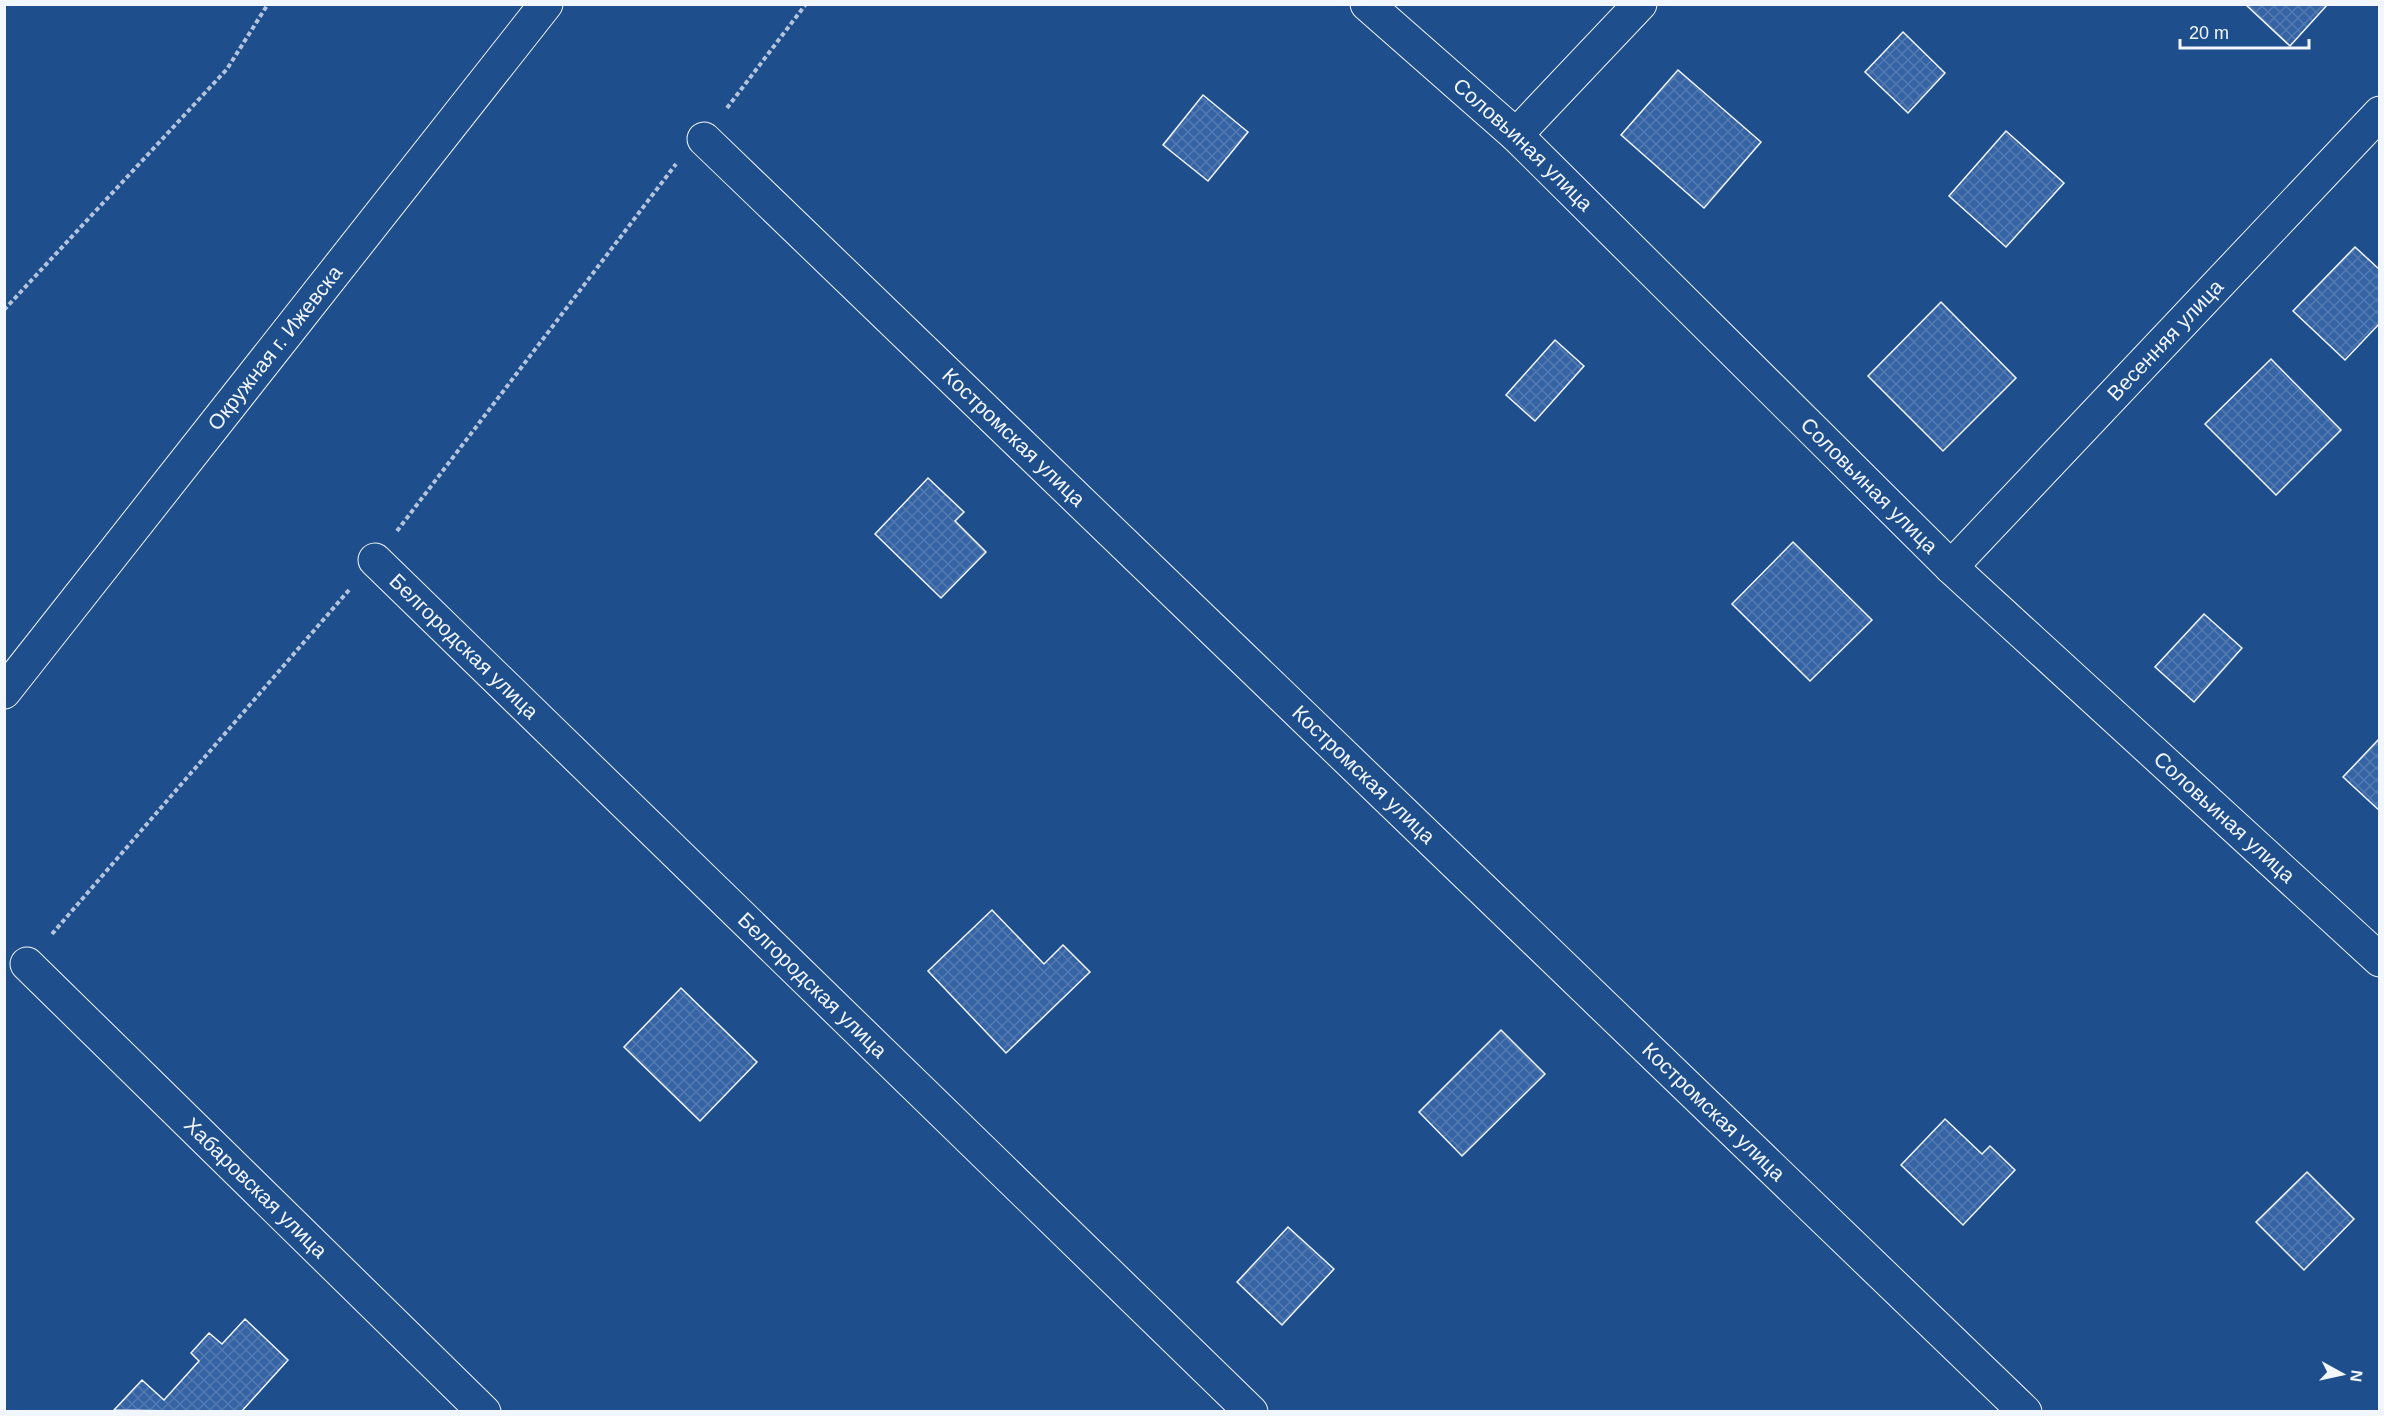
<svg xmlns="http://www.w3.org/2000/svg" width="2384" height="1416" viewBox="0 0 2384 1416" font-family="Helvetica,sans-serif">
<defs>
<pattern id="building-cross-hatch" width="8" height="8" patternUnits="userSpaceOnUse" patternTransform="scale(1.5)"><rect width="8" height="8" fill="#3563a3"/><path d="M0 0l8 8M0 8l8-8" fill="none" stroke="#537ab1"/></pattern>
</defs>
<rect width="100%" height="100%" fill="#1f4e8c"/>
<path fill="url(#building-cross-hatch)" stroke="#f2f6ff" stroke-width="1.5" d="M2245 4H2328L2290 46Z
M1903 32 1945 73 1908 113 1865 72Z
M1678 70 1761 142 1704 208 1621 135Z
M1203 95 1248 132 1208 181 1163 145Z
M2006 131 2064 183 2006 247 1949 196Z
M2355 247 2380 270V323L2345 360 2293 311Z
M1941 302 2016 378 1943 451 1868 376Z
M1555 340 1584 366 1535 421 1506 395Z
M2271 359 2341 430 2276 495 2205 424Z
M928 478 964 512 955 521 986 552 941 598 875 534Z
M1793 542 1872 620 1810 681 1732 604Z
M2204 614 2242 648 2194 702 2155 667Z
M2380 738V811L2343 777Z
M992 910 1044 964 1063 945 1090 972 1006 1053 928 971Z
M681 988 757 1062 700 1121 624 1047Z
M1501 1030 1545 1074 1462 1156 1419 1112Z
M1945 1119 1982 1154 1990 1146 2015 1170 1963 1225 1901 1165Z
M2307 1172 2354 1219 2304 1270 2256 1222Z
M1288 1227 1334 1269 1282 1325 1237 1282Z
M245 1319 288 1360 241 1412 114 1410 142 1380 164 1400 199 1361 191 1353 209 1333 222 1344Z"/>
<g fill="none" stroke-linecap="round" stroke-linejoin="round">
<g stroke="#f2f6ff" stroke-width="35">
<g id="minor">
<path id="s1" d="M1367 4 1516 135 1951 567 2380 960"/>
<path d="M1516 135 1640 4"/>
<path id="s2" d="M704 139 2025 1412"/>
<path id="s3" d="M375 560 1251 1412"/>
<path id="s4" d="M1951 567 2380 113"/>
<path id="s5" d="M27 964 484 1412"/>
</g>
</g>
<g stroke="#f2f6ff" stroke-width="35">
<g id="major">
<path id="s6" d="M4 692 546 4"/>
</g>
</g>
<path stroke="#b3c4dc" stroke-width="4" stroke-dasharray="4.5 3" stroke-linecap="butt" d="M727 108 806 4
M4 310 227 69 268 4
M397 531 676 164
M52 934 349 590"/>
<use href="#minor" stroke="#1f4e8c" stroke-width="33"/>
<use href="#major" stroke="#1f4e8c" stroke-width="33"/>
</g>
<g text-anchor="middle" stroke-width="4.5" stroke-linejoin="round" paint-order="stroke">
<g font-size="21" fill="#f2f6ff" stroke="#1f4e8c">
<text dy="7" stroke="none"><textPath href="#s1" startOffset="210">Соловьиная улица</textPath></text>
<text dy="7" stroke="none"><textPath href="#s4" startOffset="312">Весенняя улица</textPath></text>
<text dy="7" stroke="none"><textPath href="#s6" startOffset="438">Окружная г. Ижевска</textPath></text>
<text dy="7" stroke="none"><textPath href="#s2" startOffset="430">Костромская улица</textPath></text>
<text dy="7" stroke="none"><textPath href="#s1" startOffset="696">Соловьиная улица</textPath></text>
<text dy="7" stroke="none"><textPath href="#s3" startOffset="124">Белгородская улица</textPath></text>
<text dy="7" stroke="none"><textPath href="#s2" startOffset="916">Костромская улица</textPath></text>
<text dy="7" stroke="none"><textPath href="#s1" startOffset="1182">Соловьиная улица</textPath></text>
<text dy="7" stroke="none"><textPath href="#s3" startOffset="610">Белгородская улица</textPath></text>
<text dy="7" stroke="none"><textPath href="#s2" startOffset="1402">Костромская улица</textPath></text>
<text dy="7" stroke="none"><textPath href="#s5" startOffset="320">Хабаровская улица</textPath></text>
</g>
</g>
<rect width="2384" height="1416" fill="none" stroke="#f2f6ff" stroke-width="12"/>
<g transform="translate(2342 1374) rotate(98)" stroke="#1f4e8c" stroke-width="4.5" paint-order="stroke">
<path d="M0-4.5L10 22L0 15L-10 22Z" fill="#f2f6ff"/>
<text y="-9" font-size="16" font-weight="bold" text-anchor="middle" fill="#f2f6ff">N</text>
</g>
<path d="M2180 39v9h129v-9" fill="none" stroke="#f2f6ff" stroke-width="3"/>
<text x="2189" y="39" font-size="18" fill="#f2f6ff" stroke="#1f4e8c" stroke-width="4.5" paint-order="stroke">20 m</text>
</svg>
